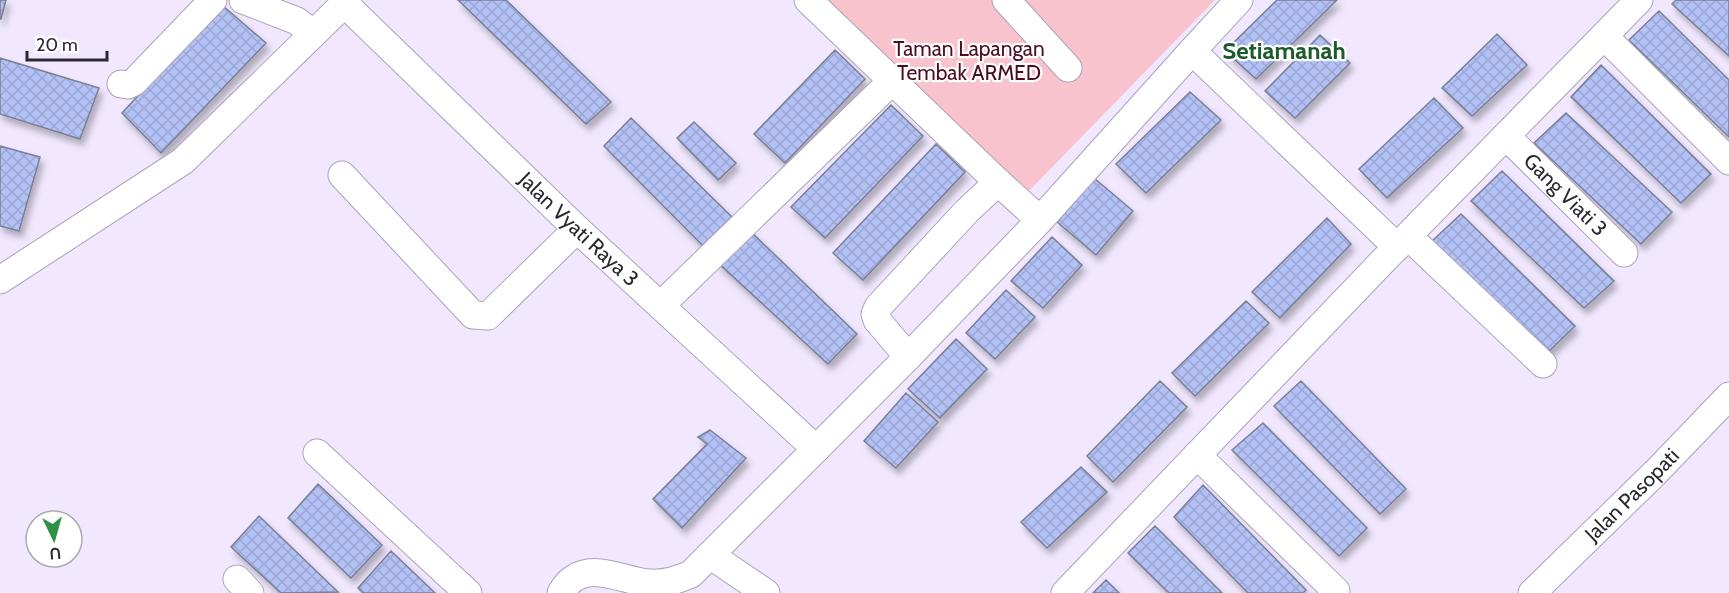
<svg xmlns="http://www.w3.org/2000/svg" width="1729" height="593" viewBox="0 0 1729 593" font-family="Cabin,sans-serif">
<defs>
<pattern id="building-cross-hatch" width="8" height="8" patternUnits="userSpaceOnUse" patternTransform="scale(1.5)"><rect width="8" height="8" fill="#b3c1f6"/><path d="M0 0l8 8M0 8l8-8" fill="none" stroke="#9aa6d3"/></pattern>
<filter id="shadow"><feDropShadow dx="3.5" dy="6" stdDeviation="3" flood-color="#0004"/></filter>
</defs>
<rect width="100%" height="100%" fill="#f1e8ff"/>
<path fill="#f8c3cc" d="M820 0H1215L1026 194Z"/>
<path fill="url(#building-cross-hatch)" stroke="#797f94" stroke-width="1.5" filter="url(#shadow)" d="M0 0H6L1 19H0Z
M458 0H506L611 102 586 124Z
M1277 0H1337L1256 79 1225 51Z
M1676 0H1729V56L1672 4Z
M222 5 266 43 161 153 122 113Z
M1659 11 1729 80V137L1629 40Z
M1497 34 1527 65 1472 116 1442 88Z
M1320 35 1350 63 1295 118 1265 91Z
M835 50 865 79 785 163 754 134Z
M0 58 99 88 80 139 0 114Z
M1601 65 1711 174 1681 203 1571 97Z
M1190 92 1221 120 1146 193 1116 164Z
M1434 98 1463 128 1387 198 1359 169Z
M891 105 923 136 825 238 791 207Z
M1566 113 1672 212 1641 244 1534 143Z
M631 118 736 221 707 250 604 146Z
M694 122 736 163 718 180 677 138Z
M936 144 965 172 863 280 833 253Z
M0 146 40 157 19 231 0 226Z
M1502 171 1614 281 1584 308 1471 201Z
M1094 178 1133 211 1096 255 1057 222Z
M1461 214 1575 326 1544 356 1430 243Z
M1327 218 1351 244 1280 318 1252 292Z
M748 229 857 334 828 364 717 262Z
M1052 237 1082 265 1043 308 1011 281Z
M1006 290 1035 317 995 359 966 333Z
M1246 301 1269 323 1195 396 1172 373Z
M956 339 987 369 940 418 908 389Z
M1160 381 1187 407 1113 482 1087 456Z
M1301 381 1406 489 1380 514 1274 406Z
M906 393 938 422 896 468 864 441Z
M1263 423 1367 528 1339 556 1232 450Z
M710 430 746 458 682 528 653 499 707 444 698 437Z
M1081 467 1107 492 1047 548 1021 522Z
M318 484 382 545 351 578 288 518Z
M1203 485 1306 590 1303 593H1248L1174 517Z
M259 516 338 592 281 593 231 547Z
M1155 526 1222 593H1169L1128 553Z
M391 551 435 593H363L358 588Z
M1106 580 1119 593H1093Z"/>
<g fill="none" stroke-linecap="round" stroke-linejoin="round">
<g stroke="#aca3b9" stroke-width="29">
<g id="minor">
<path d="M243 0 297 21 313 34"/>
<path d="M808 0 998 182"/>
<path d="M1006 0 1068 68"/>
<path id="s1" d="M344 3 577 229 816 449"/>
<path d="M1604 36 1729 161"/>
<path d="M1192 51 1397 247"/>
<path d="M121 84 128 85 134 82 213 0"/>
<path id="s2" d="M1507 137 1624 253"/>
<path d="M342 175 473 315 488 316 577 229"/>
<path d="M1408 236 1543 364"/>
<path d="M0 280 183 161 348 0"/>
<path d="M661 305 892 81"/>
<path d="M908 357 877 320 875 314 878 307 967 211 998 182 1040 220"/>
<path d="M317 453 468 593"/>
<path d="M1197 455 1336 591"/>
<path d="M710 555 766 593"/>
<path d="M237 579 250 593"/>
<path d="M561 593C564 588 568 582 573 579 596 563 626 582 650 583 665 584 678 580 691 574L908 357 1040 220 1192 51 1239 0"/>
<path d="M1065 593 1384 260 1639 0"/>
<path id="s3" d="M1532 593 1656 472 1729 396"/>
</g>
</g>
<use href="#minor" stroke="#fff" stroke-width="27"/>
</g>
<g text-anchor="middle" stroke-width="4.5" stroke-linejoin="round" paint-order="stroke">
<g font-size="21" fill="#4c0d21" stroke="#fff">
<text x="969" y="56">Taman Lapangan<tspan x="969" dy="24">Tembak ARMED</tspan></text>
</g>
<g font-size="21" fill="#2c2831" stroke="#fff">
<text dy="7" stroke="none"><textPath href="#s2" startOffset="82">Gang Viati 3</textPath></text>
<text dy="7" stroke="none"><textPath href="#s1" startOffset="326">Jalan Vyati Raya 3</textPath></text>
<text dy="7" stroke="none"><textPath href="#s3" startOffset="140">Jalan Pasopati</textPath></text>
</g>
<g font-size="24" font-weight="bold" fill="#1c5b2b" stroke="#fff">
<text x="1284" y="59">Setiamanah</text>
</g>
</g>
<g transform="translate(54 539) rotate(175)"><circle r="28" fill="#ffffff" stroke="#aba9ad" stroke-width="1.5"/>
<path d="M0-4.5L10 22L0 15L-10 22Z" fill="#2d9146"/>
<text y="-9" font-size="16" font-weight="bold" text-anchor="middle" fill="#2c2831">U</text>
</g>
<path d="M27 51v9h80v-9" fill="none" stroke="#2c2831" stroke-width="3"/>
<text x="36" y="51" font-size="18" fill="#2c2831" stroke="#ffffff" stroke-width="4.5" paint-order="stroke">20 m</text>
</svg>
